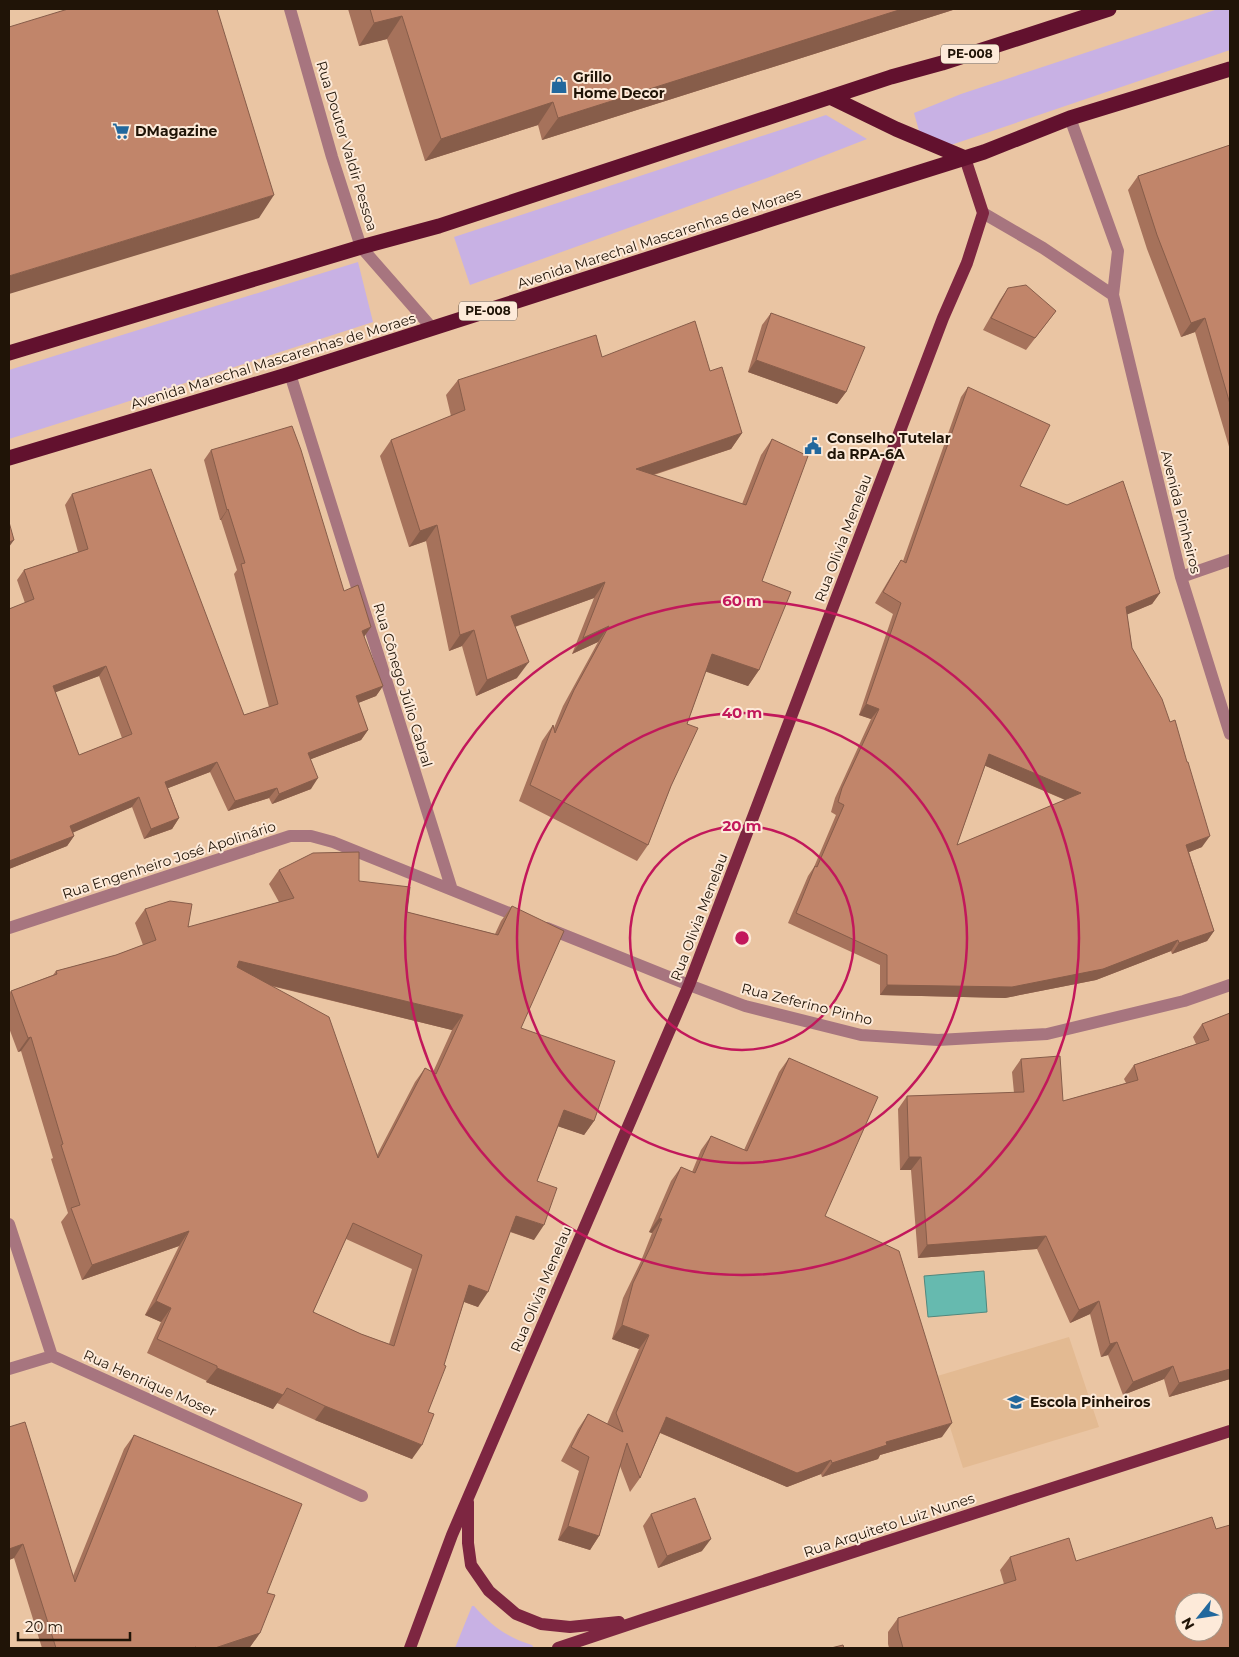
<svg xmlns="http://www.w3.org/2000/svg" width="1239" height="1657" viewBox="0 0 1239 1657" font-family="Montserrat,sans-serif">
<rect width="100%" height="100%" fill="#eac5a3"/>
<path fill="#e3ba92" d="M1069 1337 1099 1427 963 1468 934 1377Z"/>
<path fill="#c8b1e4" d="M1218 9H1230V50L951 145H923L914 113 961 94Z
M826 115 867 139 767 178 470 285 454 237Z
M358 262 373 322 111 407 9 439V370Z
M472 1606H474C492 1626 506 1637 532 1645L534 1648H455Z"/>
<path fill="#66baaf" stroke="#51887d" d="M984 1271 987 1312 928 1317 924 1276Z"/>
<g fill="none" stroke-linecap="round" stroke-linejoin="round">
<path stroke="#a7757f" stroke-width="12" d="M290 9 332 157 361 247 432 328
M1070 118 1118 251 1113 295 1181 577 1230 734
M983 213 1043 248 1113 295
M290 374 452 890
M1181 577 1230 560
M9 928 290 836H311L333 842 524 919
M547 928 689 985 745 1006 861 1035 938 1040 1047 1034 1184 1001 1230 985
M9 1224 52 1356 362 1496
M9 1369 52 1356"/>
<path stroke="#7d2641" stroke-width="12" d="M468 1502V1543L471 1565 489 1591 516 1614 541 1624 570 1627 619 1622
M410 1648 452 1535 689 985 943 318 967 263 983 213 965 158
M558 1648 645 1619 1230 1431"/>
<path stroke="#62112e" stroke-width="15" d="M830 97 896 129 965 158
M9 353 361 247 439 226 891 77 942 63 1109 9
M9 458 290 374 828 201 984 152 1070 118 1230 69"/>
</g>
<path fill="#a6725b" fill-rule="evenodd" d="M348 9H956L542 140 538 125 425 161 387 39 359 46Z
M1230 145V450L1195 332 1181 337 1147 249 1128 190 1138 176Z
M1008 288 1056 311 1026 350 983 330 1000 300Z
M771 313 846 392 837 404 748 372 762 325Z
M602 357 710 371 742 433 731 449 654 475 742 504 761 455 772 439 762 581 759 670 748 686 706 671 687 724 671 786 648 845 637 861 519 801 542 741 553 725 554 728 563 706 598 642 572 654 594 598 515 627 517 678 476 696 462 646 449 651 426 541 409 547 380 456 391 440 451 416 446 395 458 380Z
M968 387 1020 486 1160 593 1152 604 1127 614 1132 648 1202 847 1189 852 1214 931 1207 941 1172 954 1171 951 1096 980 1005 998 880 995V965L788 923 808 876 814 867 836 815 831 812 835 798 871 719 859 715 893 614 875 603 894 571 901 560 903 561 961 397ZM985 766H986L1065 800 957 845Z
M211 450 344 591 364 637 383 686 376 696 358 703 368 730 361 740 311 759V789L272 804 269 798 228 811 210 772 168 788 179 818 172 829 144 839 132 807 73 832 74 836 67 846 9 869V609L25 603 17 580 24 570 78 552 65 505 72 494 244 715 269 707 234 574 237 570 221 520H220L204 460ZM99 676 122 738 79 755 55 692Z
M279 870 359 881 407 912 495 934 501 921 512 906 521 1028 594 1121 584 1135 558 1126 537 1181 534 1240 510 1232 478 1307 464 1302 428 1412 412 1459 315 1420 277 1403 273 1409 206 1382 207 1381 147 1353 161 1322 145 1315 179 1246 82 1280 61 1222 68 1213 51 1159 53 1158 21 1051 18 1052 9 1028V994L11 991 53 975 56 971 116 955 143 945 135 923 145 909 188 927 279 902 269 884ZM271 986 452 1030 433 1072 425 1068 415 1082 377 1155ZM346 1239 412 1269 389 1344 361 1334 313 1312Z
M1230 1013V1379L1169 1397 1164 1379 1123 1395 1108 1355 1101 1357 1090 1314 1070 1323 1037 1249 918 1258 911 1170H900L898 1109 907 1096 1014 1093 1012 1072 1021 1059 1063 1101 1126 1083 1124 1079 1134 1065 1196 1044 1193 1037 1202 1024Z
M789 1058 825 1216 942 1437 880 1455 878 1459 822 1477 821 1474 787 1487 660 1433 640 1478 630 1492 620 1466 599 1536 590 1550 558 1540 579 1471 561 1461 578 1429 588 1414 607 1424 639 1349 612 1339 623 1298 641 1261 652 1233 649 1232 671 1181 681 1167 692 1172 701 1150 711 1136 744 1150 779 1072Z
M9 1427 73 1576 124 1449 134 1435 267 1593 260 1633 250 1647 246 1648H42L14 1558 9 1560Z
M651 1514 702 1551 658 1568 643 1526Z
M1010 1557 1076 1561 1230 1648H889L888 1644V1632L898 1618 1004 1584 1000 1570Z"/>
<path fill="#875d4a" d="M902 9H956L542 140 558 118Z
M402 16 387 39 359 46 374 23Z
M553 102 538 125 425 161 441 139Z
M274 195 259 218 9 294V276Z
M1205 318 1195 332 1181 337 1191 323Z
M756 360 846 392 837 404 748 372Z
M742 433 731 449 624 484 636 469Z
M228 509 221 520H220L227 510Z
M437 525 426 541 409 547 420 531Z
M14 540 9 547V542Z
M605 582 594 598 500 632 511 616Z
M1160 593 1152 604 1119 618 1126 607Z
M609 626 598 642 572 654 583 638Z
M371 627 364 637 362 631Z
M474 630 462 646 449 651 460 635Z
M712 654 759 670 748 686 701 670Z
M529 662 517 678 476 696 487 680Z
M106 666 99 676 46 696 53 686Z
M383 686 376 696 348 707 356 696Z
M866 704 879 709 871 719 859 715Z
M368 730 361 740 301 763 308 753Z
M989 754 1081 793 1073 803 981 764Z
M217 762 210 772 158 792 165 782Z
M318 778 311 789 272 804 279 794Z
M277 788 269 798 228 811 235 801Z
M139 797 132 807 63 837 70 826Z
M179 818 172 829 144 839 151 829Z
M74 836 67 846 9 869V861Z
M1210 836 1202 847 1179 856 1186 845Z
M1214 931 1207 941 1172 954 1179 943Z
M1178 940 1171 951 1096 980 1005 998 880 995 887 985Z
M239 961 463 1015 452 1030 229 975Z
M31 1037 21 1051 18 1052 28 1038Z
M564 1110 594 1121 584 1135 554 1125Z
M909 1157H921L911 1170H900Z
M516 1216 544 1225 534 1240 506 1230Z
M659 1218 662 1219 652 1233 649 1232Z
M189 1231 179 1246 82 1280 92 1265Z
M1046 1236 1037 1249 918 1258 927 1245Z
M469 1285 488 1292 478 1307 459 1300Z
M156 1301 171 1308 161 1322 145 1315Z
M1099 1301 1090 1314 1070 1323 1079 1310Z
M622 1325 649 1335 639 1349 612 1339Z
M1117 1342 1108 1355 1101 1357 1110 1344Z
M1173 1366 1164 1379 1123 1395 1133 1382Z
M217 1368 283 1395 273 1409 206 1382Z
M1230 1369V1379L1169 1397 1179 1383Z
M325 1406 422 1445 412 1459 315 1420Z
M666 1417 831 1460 821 1474 787 1487 656 1431Z
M952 1423 942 1437 880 1455 878 1459 822 1477 832 1463 886 1442Z
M568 1526 599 1536 590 1550 558 1540Z
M711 1539 702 1551 658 1568 667 1556Z
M23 1544 14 1558 9 1560V1549Z
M260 1633 250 1647 246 1648H215Z"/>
<path fill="#c1856a" stroke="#875d4a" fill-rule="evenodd" d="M68 9H217L274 195 9 276V27Z
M370 9H902L558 118 553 102 441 139 402 16 374 23Z
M1230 145V404L1205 318 1191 323 1157 235 1138 176Z
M1026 285 1056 311 1035 338 991 318 1008 288Z
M771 313 865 347 846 392 756 360Z
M695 321 710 371 722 367 742 433 636 469 746 505 772 439 808 456 762 581 791 592 759 670 712 654 687 724 698 728 671 786 648 845 530 785 553 725 555 733 574 690 609 626 583 638 605 582 511 616 529 662 487 680 474 630 460 635 437 525 420 531 391 440 465 410 458 380 596 335 602 357Z
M968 387 1050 425 1020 486 1067 505 1123 481 1160 593 1126 607 1132 648 1162 699 1170 722 1175 720 1187 762H1188L1210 836 1186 845 1214 931 1179 943 1178 940 1103 969 1012 987 887 985V955L796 913 815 866 817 867 844 805 838 802 842 788 879 709 866 704 901 603 883 592 901 560 906 563ZM989 754 1081 793 957 845Z
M292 426 301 450 344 591 358 585 371 627 362 631 383 686 356 696 368 730 308 753 318 778 279 794 277 788 235 801 217 762 165 782 179 818 151 829 139 797 70 826 74 836 9 861V609L34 599 24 570 88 549 72 494 151 469 244 715 278 704 241 564 245 563 228 509 227 510 211 450ZM106 666 132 734 79 755 53 686Z
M9 522 14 540 9 542Z
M359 852V881L410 887 407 912 498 935 512 906 564 931 521 1028 615 1061 594 1121 564 1110 537 1181 557 1188 544 1225 516 1216 488 1292 469 1285 444 1365 446 1366 428 1412 434 1414 422 1445 325 1406 287 1388 283 1395 217 1368V1366L157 1339 171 1308 156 1301 189 1231 92 1265 71 1208 80 1205 61 1145 63 1144 31 1037 28 1038 11 991 57 974 56 971 116 955 156 940 145 909 170 901 192 904 188 927 294 898 279 870 313 853ZM239 961 463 1015 436 1074 425 1068 378 1158 329 1017 237 967ZM353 1223 422 1255 394 1346 361 1334 313 1312Z
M1230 1013V1369L1179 1383 1173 1366 1133 1382 1117 1342 1110 1344 1099 1301 1079 1310 1046 1236 927 1245 921 1157H909L907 1096 1024 1092 1021 1059 1060 1056 1063 1101 1138 1080 1134 1065 1209 1040 1202 1024Z
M789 1058 878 1097 825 1216 899 1251 952 1423 886 1442 887 1445 832 1463 831 1460 797 1473 666 1417V1418L640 1478 627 1443 599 1536 568 1526 589 1457 571 1447 588 1414 623 1432 616 1413 649 1335 622 1325 633 1283 651 1246 662 1219 659 1218 681 1167 695 1173 711 1136 747 1151Z
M25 1422 75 1582 134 1435 302 1504 267 1593 275 1595 260 1633 215 1648H196V1647L193 1648H56L23 1544 9 1549V1427Z
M695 1498 711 1539 667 1556 651 1514Z
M1212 1517 1216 1529 1230 1525V1648H903L898 1630V1618L1016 1580 1010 1557 1069 1538 1076 1561ZM1184 1602H1214V1632H1184Z
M843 1645 844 1648H831Z"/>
<g fill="none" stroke="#c2185b" stroke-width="2.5">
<circle cx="742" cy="938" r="112"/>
<circle cx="742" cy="938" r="225"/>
<circle cx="742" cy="938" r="337"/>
</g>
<defs>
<g id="shop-bare" transform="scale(1.35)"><path d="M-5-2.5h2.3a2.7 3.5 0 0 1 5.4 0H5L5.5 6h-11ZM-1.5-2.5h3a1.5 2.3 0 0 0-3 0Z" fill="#22689d" stroke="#fdead9" stroke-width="2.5" paint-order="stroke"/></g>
<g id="supermarket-bare" transform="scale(1.35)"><path d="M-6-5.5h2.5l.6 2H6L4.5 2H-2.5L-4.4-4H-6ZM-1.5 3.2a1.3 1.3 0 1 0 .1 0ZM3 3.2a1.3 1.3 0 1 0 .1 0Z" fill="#22689d" stroke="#fdead9" stroke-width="2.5" paint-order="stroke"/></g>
<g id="civic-bare" transform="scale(1.35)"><path d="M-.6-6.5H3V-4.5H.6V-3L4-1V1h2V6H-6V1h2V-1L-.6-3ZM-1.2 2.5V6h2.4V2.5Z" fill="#22689d" stroke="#fdead9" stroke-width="2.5" paint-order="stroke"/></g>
<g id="school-bare" transform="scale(1.35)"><path d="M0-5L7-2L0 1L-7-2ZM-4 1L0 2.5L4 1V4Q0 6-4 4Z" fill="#22689d" stroke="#fdead9" stroke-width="2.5" paint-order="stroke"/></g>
</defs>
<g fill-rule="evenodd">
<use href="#shop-bare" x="559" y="85"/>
<use href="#supermarket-bare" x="121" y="131"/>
<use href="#civic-bare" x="813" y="446"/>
<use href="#school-bare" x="1016" y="1402"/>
</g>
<g text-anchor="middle" stroke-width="4" stroke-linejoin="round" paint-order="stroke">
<g fill="#fdead9" stroke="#625446" stroke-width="1">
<rect x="941" y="44.5" width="58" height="19" rx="4"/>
<rect x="459" y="301.5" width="58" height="19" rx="4"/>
</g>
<g font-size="12" font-weight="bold" fill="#201407">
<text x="970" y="58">PE-008</text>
<text x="488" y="315">PE-008</text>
</g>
<g font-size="14" font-weight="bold" fill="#201407" stroke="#fdead9" text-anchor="start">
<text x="573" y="82">Grillo<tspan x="573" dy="16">Home Decor</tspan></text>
<text x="135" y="136">DMagazine</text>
<text x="827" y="443">Conselho Tutelar<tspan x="827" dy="16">da RPA-6A</tspan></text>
<text x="1030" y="1407">Escola Pinheiros</text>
</g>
<g font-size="14" fill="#201407" stroke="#fdead9">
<text transform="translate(347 146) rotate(73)" y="5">Rua Doutor Valdir Pessoa</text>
<text transform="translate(659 238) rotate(-18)" y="5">Avenida Marechal Mascarenhas de Moraes</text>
<text transform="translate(273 361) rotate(-17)" y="5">Avenida Marechal Mascarenhas de Moraes</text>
<text transform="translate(1181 512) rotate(76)" y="5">Avenida Pinheiros</text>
<text transform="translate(843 538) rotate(-69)" y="5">Rua Olivia Menelau</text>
<text transform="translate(403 685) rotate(73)" y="5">Rua Cônego Júlio Cabral</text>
<text transform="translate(169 860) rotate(-18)" y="5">Rua Engenheiro José Apolinário</text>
<text transform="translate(699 917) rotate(-69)" y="5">Rua Olivia Menelau</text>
<text transform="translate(807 1004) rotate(14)" y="5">Rua Zeferino Pinho</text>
<text transform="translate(541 1289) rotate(-67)" y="5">Rua Olivia Menelau</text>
<text transform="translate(150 1383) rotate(24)" y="5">Rua Henrique Moser</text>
<text transform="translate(889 1525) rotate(-18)" y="5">Rua Arquiteto Luiz Nunes</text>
</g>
</g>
<circle cx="742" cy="938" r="8" fill="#c2185b" stroke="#fdead9" stroke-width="2.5"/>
<g font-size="15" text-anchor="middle" font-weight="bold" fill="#c2185b" stroke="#fdead9" stroke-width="4" stroke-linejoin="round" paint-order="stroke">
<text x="742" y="606">60 m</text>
<text x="742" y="718">40 m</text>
<text x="742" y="831">20 m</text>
</g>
<rect width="1239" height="1657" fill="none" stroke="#201407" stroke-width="20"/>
<g transform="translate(1199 1617) rotate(240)"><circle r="24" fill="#fdead9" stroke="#a59485"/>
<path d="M0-4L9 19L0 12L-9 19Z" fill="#22689d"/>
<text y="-8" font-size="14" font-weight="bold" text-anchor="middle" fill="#201407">N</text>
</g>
<path d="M18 1632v8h112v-8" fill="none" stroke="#201407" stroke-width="2.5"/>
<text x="25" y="1632" font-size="15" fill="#201407" stroke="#fdead9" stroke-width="4" paint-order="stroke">20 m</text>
</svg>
